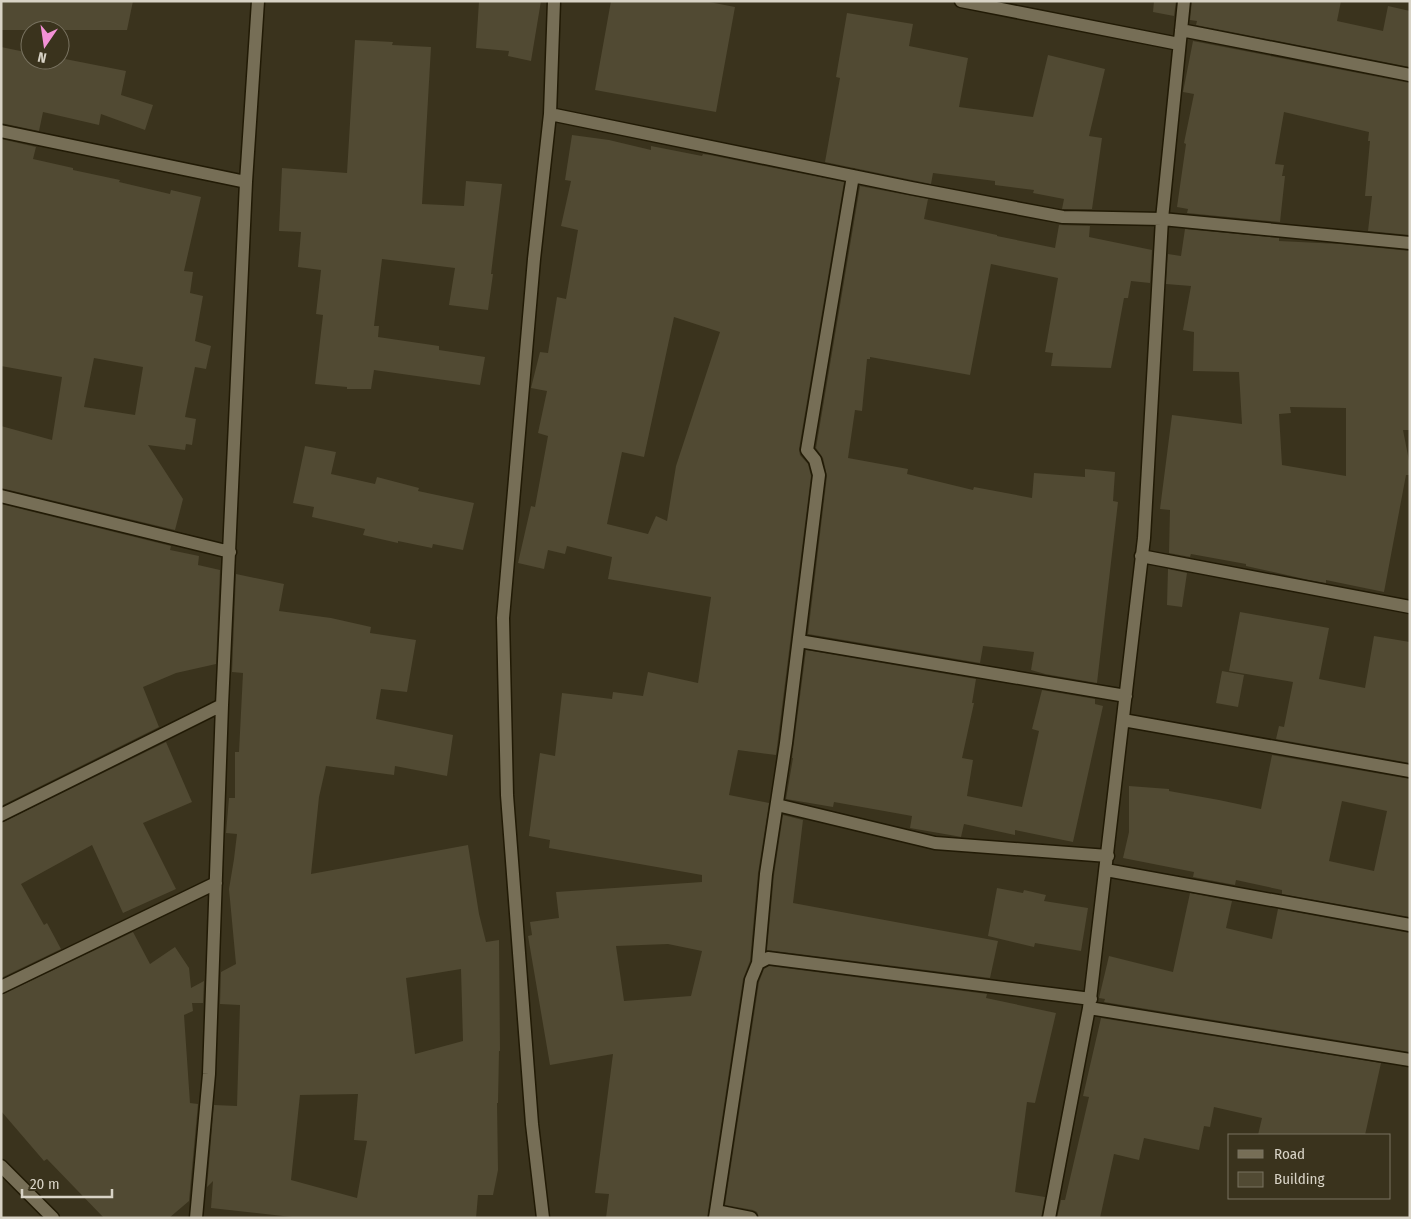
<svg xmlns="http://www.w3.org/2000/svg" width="1411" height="1219" viewBox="0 0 1411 1219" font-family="'Fira Sans Condensed',sans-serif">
<rect width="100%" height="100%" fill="#3a331d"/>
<path fill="#514a33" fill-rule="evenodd" d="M1 1H133L127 30H1Z
M479 1H541L531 61 508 56 509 51 476 48Z
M611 1H704L735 7 716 112 595 90Z
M1154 1H1176L1174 16 1153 12Z
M1192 1H1341L1337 21 1383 31 1388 6 1410 11V67L1196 25 1197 21 1190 20Z
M847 13 913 24 909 46 968 58 959 107 1033 117 1048 55 1105 69 1089 136 1102 138 1092 209H1062L1064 199 1033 193 1034 190 995 185V181L933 173 931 184 825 162 840 78 836 77Z
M355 40 393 42 392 45 431 47 422 204 464 206 466 181 502 184 491 274H493L488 310 449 305 455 268 382 259 374 326H379L378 337 439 346V350L485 357 480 385 374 370 371 389H347V387L315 384 323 315 316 314 321 270 298 267 301 232 279 231 282 168 347 173Z
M1193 41 1410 83V235L1368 231 1372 196H1365L1370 141H1368L1369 132 1284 112 1275 164 1284 165 1282 176H1285L1280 222 1187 213 1188 209 1177 207 1186 144 1184 143 1194 94 1183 92Z
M1 47 30 53V60H60V58L126 71 121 95 153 105 145 130 101 114 99 125 43 112 39 131 1 123Z
M572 135 609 140 651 150V146L702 156 703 154 710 155 844 182 799 449 800 455 808 464 811 476 776 755 738 750 729 795 769 803 758 873 750 961 743 979 707 1218H606L609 1194 595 1193 613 1054 550 1065 528 936 532 935 530 922 559 918 556 892 702 882V875L549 848 550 840 529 836 540 753 555 756 562 693 612 699 613 692 643 696 648 672 698 683 711 597 608 579 612 557 567 546 565 554 548 550 544 569 518 563 531 506 535 507 548 436 538 433 547 391 531 388 540 352 548 353 557 297 566 299 578 230 561 226 571 181 565 180ZM674 317 720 332 676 466 667 521 656 516 648 534 607 524 622 452 644 457ZM668 944 702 951 691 996 624 1001 616 946Z
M1 139 36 147 33 159 73 168V170L120 180 119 182 170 194 171 190 201 197 184 271 193 272 190 293 203 296 195 341 211 346 206 369 195 367 185 417 196 419 192 445 186 444 185 450 148 445 183 499 175 530 1 488V426L52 440 62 377 1 366ZM94 358 143 367 135 415 84 407Z
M860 186 928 199 924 219 997 235V236L1055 248 1059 225 1090 226 1089 237 1152 250 1150 283 1131 281 1128 298H1124L1111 368 1051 366 1053 353 1045 352 1058 278 991 264 970 375 870 357V359H867L862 411 855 410 848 458 908 469 907 474 973 490 974 487 1032 498 1034 473 1085 477V469L1115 472 1113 501 1118 502 1097 683 1045 674 1031 670 1034 652 983 646 980 663 808 634 827 476 823 458 816 448Z
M1185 229 1279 238V241L1340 244 1410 251V430H1403L1410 466V475H1406L1384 592 1326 580V583L1309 580 1246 566V564L1191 554 1190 557 1169 553 1170 510 1160 509 1172 415 1242 424 1239 372 1193 371 1194 332 1183 330 1191 286 1166 284 1168 254 1181 256ZM1290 407 1346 408V476L1282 465 1279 414 1291 413Z
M305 446 336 452 331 474 375 484 377 477 419 488 418 491 474 503 463 550 433 544 432 548 398 541V543L363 535 365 529 312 517 314 507 293 503Z
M1 504 171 546 170 550 199 556 198 565 220 570 216 664 176 673 143 687 159 727 1 806Z
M1168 569 1187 573 1182 607 1167 605Z
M236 574 284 584 279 611 331 618 371 627 370 633 416 640 407 692 381 689 376 719 453 735 447 776 395 766 394 775 326 766 319 797 311 874 468 845 479 914 486 942 499 940 500 1051H499L498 1103H497L498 1170 493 1195H478L476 1218H301L211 1208 213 1181 207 1187 214 1105 237 1106 240 1005 220 1004 221 972 236 964 229 889 234 859 237 834 226 833 229 798H235V752H239L243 673 232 672ZM461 969 463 1041 415 1054 406 978ZM358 1094 354 1140 367 1141 357 1198 291 1180 300 1095Z
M1240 612 1329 628 1319 679 1365 688 1374 636 1410 642V763L1276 739 1279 726 1284 727 1293 682 1229 671Z
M806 650 976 679 972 703H974L962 758 973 760 967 796 1022 807 1039 731 1032 729 1042 690 1095 699V704L1103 706 1073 842 1015 830V835L964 824 961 837 956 836 910 828 912 816 834 802 833 807 786 799 793 758H792Z
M1222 671 1244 675 1238 707 1216 703Z
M166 742 192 802 143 823 176 889 123 913 92 845 21 884 44 925 47 923 61 949 1 978V823Z
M1272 755 1410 779V917L1282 894V890L1236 880 1235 885 1193 877 1194 872 1123 858 1129 832V786L1169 789V791L1219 800 1261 809ZM1342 801 1387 811 1374 871 1329 861Z
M783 815 803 820 793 903 998 941 990 978 767 950 774 875Z
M997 888 1023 893 1024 890 1046 895 1044 901 1088 908 1081 951 1035 943 1034 947 988 936Z
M1190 893 1232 901 1226 928 1272 939 1278 909 1410 933V1052L1104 1002 1105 999 1099 998 1109 956 1173 972Z
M133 932 150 964 175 947 189 968 191 988 204 981 203 1003H192L193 1011 184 1015 190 1103 198 1104 189 1201 169 1218H104L47 1159 44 1161 1 1111V995Z
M769 966 987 994 986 998 1056 1013 1035 1103 1027 1102 1015 1192 1045 1197 1041 1218H759L757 1212 753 1210 725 1205 759 982 764 969Z
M1101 1018 1381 1063 1365 1135H1258L1262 1118 1214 1107 1210 1127 1204 1126 1199 1150 1144 1138 1139 1160 1114 1154 1100 1218H1057L1061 1200H1065L1089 1097 1083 1096Z"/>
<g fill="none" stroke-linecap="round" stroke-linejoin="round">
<g stroke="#211a05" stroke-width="15">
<path id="minor" d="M961 1 1179 44
M1181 30 1410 75
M550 114 911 188 1063 217 1162 219 1410 243
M1 131 246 182
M1 496 230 552
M1141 556 1410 607
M799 641 1126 696
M1123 720 1410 771
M777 805 935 843 1108 856
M1 815 222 705
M1106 870 1410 925
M758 963 768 958 1091 999
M1 987 216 883
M1089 1008 1410 1060
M1 1166 53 1218
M716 1211 751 1218
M196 1218 209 1074 222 705 246 182 258 1
M543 1218 532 1124 507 795 503 618 534 259 550 114 554 1
M715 1218 751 980 758 963 766 874 786 743 819 475 815 460 807 450 853 176
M1049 1218 1089 1008 1144 538 1162 219 1184 1"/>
</g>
<use href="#minor" stroke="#766e56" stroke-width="12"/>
</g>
<rect width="1411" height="1219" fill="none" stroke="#d8d3c6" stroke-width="5"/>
<rect x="1228" y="1134" width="162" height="65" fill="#3a331d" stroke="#797361"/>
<rect x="1238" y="1150" width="25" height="8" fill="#766e56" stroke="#797361"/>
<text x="1274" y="1159" font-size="15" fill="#d8d3c6">Road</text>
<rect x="1238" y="1172" width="25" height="15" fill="#514a33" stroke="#797361"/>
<text x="1274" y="1184" font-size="15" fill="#d8d3c6">Building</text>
<g transform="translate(45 45) rotate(193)"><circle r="24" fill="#3a331d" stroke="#797361"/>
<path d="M0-4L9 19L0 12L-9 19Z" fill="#f391d6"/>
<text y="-8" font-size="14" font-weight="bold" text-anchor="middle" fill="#d8d3c6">N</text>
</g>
<path d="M22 1189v8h90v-8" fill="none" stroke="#d8d3c6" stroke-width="2.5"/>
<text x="30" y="1189" font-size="15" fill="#d8d3c6" stroke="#3a331d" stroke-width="4" paint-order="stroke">20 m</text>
</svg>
